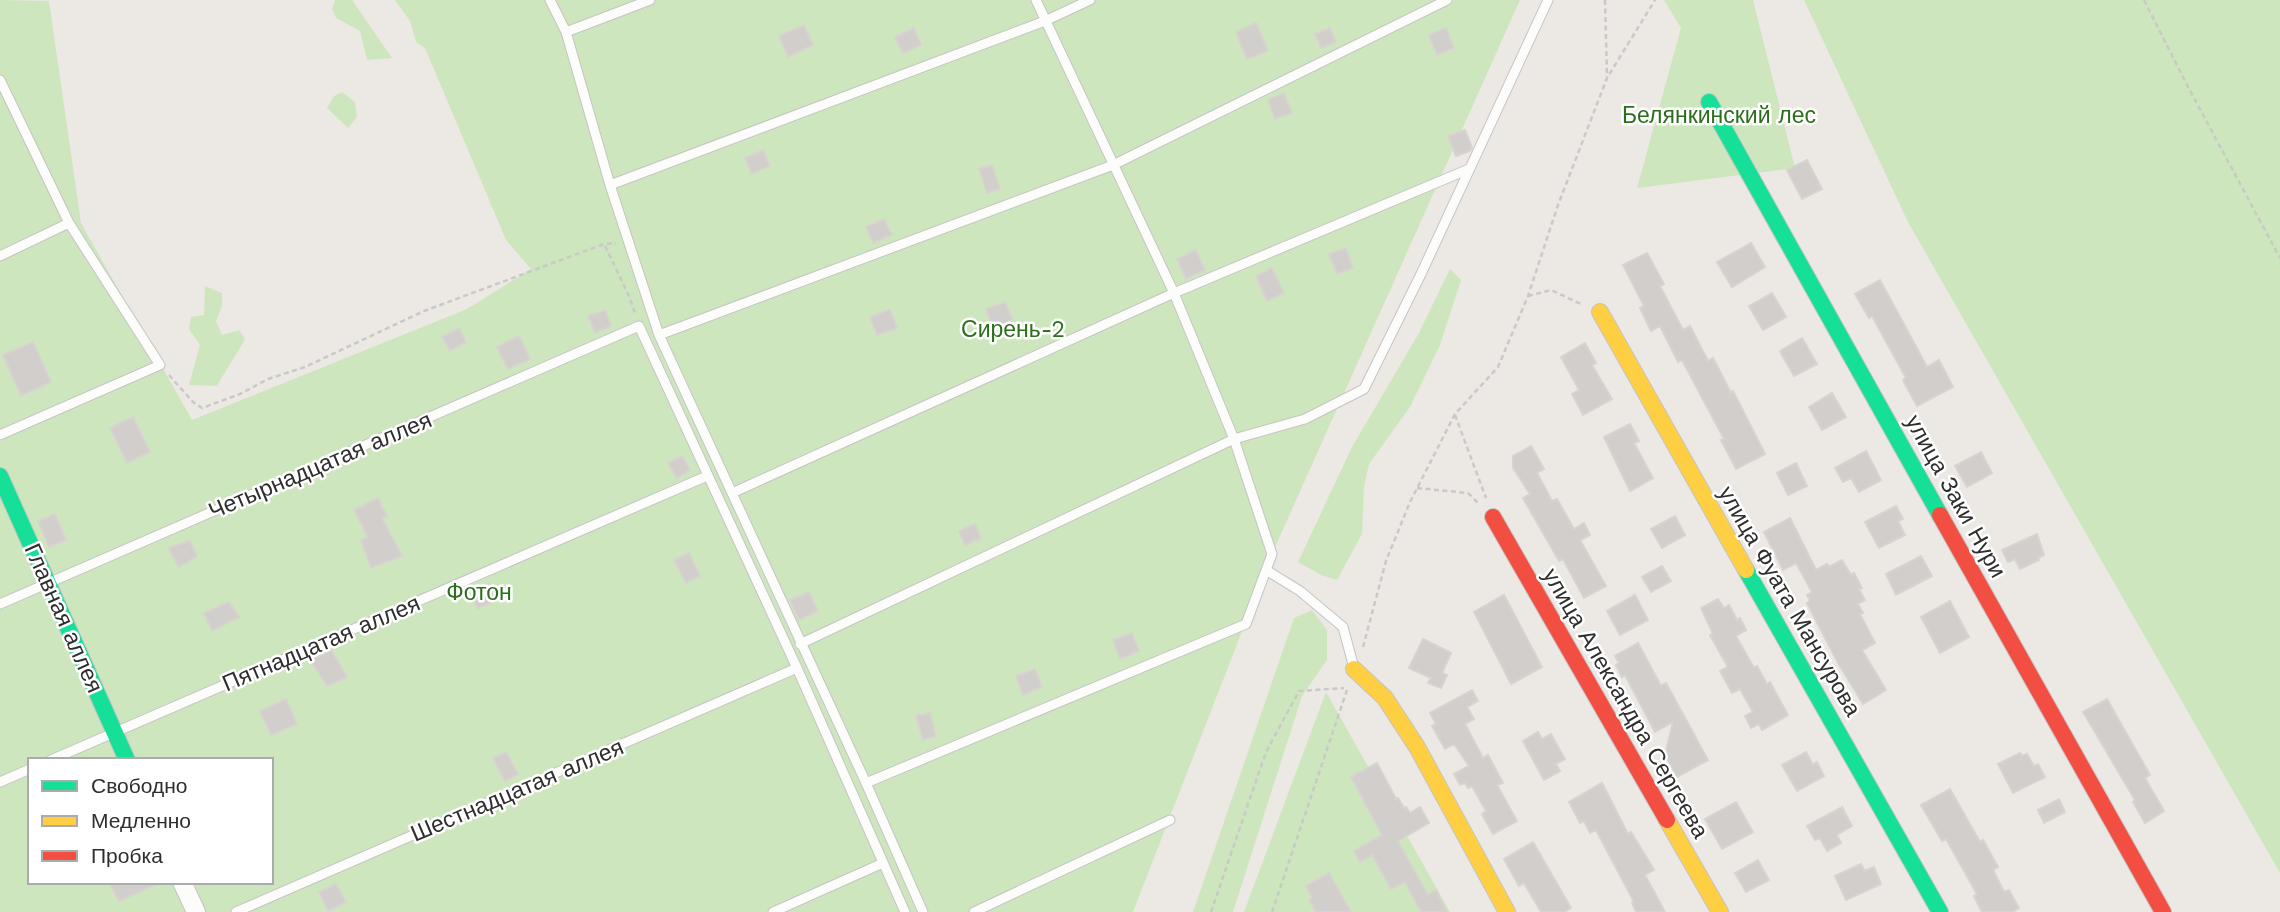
<svg xmlns="http://www.w3.org/2000/svg" width="2280" height="912" viewBox="0 0 2280 912" font-family="'Work Sans',sans-serif">
<rect width="100%" height="100%" fill="#ece8e4"/>
<path fill="#cee6be" fill-rule="evenodd" d="M0 0 49 1 81 223 192 420 467 309 531 269 506 240 425 48 416 42 410 21 395 0H1520L1272 554 1133 912H0ZM30 760H271V882H30Z
M335 0H352L392 58 367 60 360 31 336 18 332 9Z
M1664 0H1753L1795 168 1637 188 1681 28Z
M1804 0H2280V873L1908 222Z
M342 92 355 102 357 117 348 128 327 108 334 96Z
M1450 269 1461 280 1440 345 1410 407 1369 464 1364 487 1362 534 1337 580 1321 575 1298 562 1352 447 1419 333Z
M205 286 222 293V306L216 321 222 335 239 330 245 339C236 356 226 369 217 386L189 385 200 345 189 329 191 317 204 315Z
M1312 610 1327 630V660L1302 696 1233 912H1193L1294 618Z
M1326 692 1450 912H1244Z"/>
<path fill="#d1cecb" stroke="#d7d4d0" stroke-width="2" d="M1256 23 1268 51 1247 59 1236 32Z
M804 25 813 45 788 57 779 36Z
M914 28 921 45 903 53 895 37Z
M1330 28 1336 42 1321 48 1315 34Z
M1446 28 1454 48 1437 55 1429 35Z
M1284 93 1292 113 1275 119 1268 100Z
M1465 130 1472 148 1470 151 1456 156 1448 136Z
M763 150 770 166 752 174 745 158Z
M1807 160 1822 189 1802 199 1787 170Z
M992 165 1000 189 987 193 979 169Z
M884 219 892 235 873 243 866 227Z
M1751 243 1765 267 1732 287 1717 262Z
M1346 248 1353 268 1337 274 1329 254Z
M1196 250 1205 270 1186 279 1177 259Z
M1647 253 1664 284 1660 286 1683 330 1690 326 1708 361 1713 358 1731 393 1733 391 1765 454 1736 469 1721 440 1724 439 1682 360 1678 362 1660 326 1651 331 1640 308 1644 306 1623 265Z
M1272 268 1284 293 1267 301 1256 276Z
M1880 280 1927 367 1939 360 1953 387 1917 406 1903 380 1906 378 1872 316 1869 318 1855 294Z
M1772 293 1786 317 1763 330 1749 306Z
M1005 302 1013 320 993 328 986 309Z
M890 309 897 328 877 335 870 317Z
M605 310 611 326 595 333 588 316Z
M459 328 466 342 450 351 442 337Z
M519 336 530 359 508 369 497 347Z
M1802 338 1817 364 1794 376 1780 351Z
M33 342 51 382 21 396 3 355Z
M1585 343 1596 363 1592 365 1612 399 1583 415 1572 394 1579 390 1561 357Z
M1832 393 1846 417 1822 430 1809 407Z
M133 417 150 452 127 463 110 428Z
M1630 424 1639 441 1634 443 1653 478 1630 491 1604 437Z
M1531 446 1544 469 1537 473 1552 501 1557 499 1574 529 1584 523 1590 535 1580 540 1606 586 1584 598 1563 559 1559 561 1523 498 1530 494 1513 468V456Z
M1866 451 1881 480 1859 492 1851 478 1843 482 1835 468Z
M1981 452 1992 473 1967 487 1955 466Z
M682 456 690 470 677 478 668 463Z
M1796 463 1807 486 1788 495 1777 473Z
M378 498 387 516 382 518 402 556 371 568 361 540 368 537 354 510Z
M1896 506 1903 519 1898 521 1905 535 1879 548 1865 522Z
M55 514 66 540 49 547 38 521Z
M1675 516 1685 535 1662 548 1651 529Z
M1790 518 1816 570 1827 564 1829 567 1842 560 1851 575 1854 573 1862 588 1859 589 1865 600 1858 604 1863 613 1860 614 1875 643 1862 650 1886 690 1863 704 1838 663 1807 603 1810 601 1807 595 1812 592 1796 563 1783 570 1764 532Z
M975 524 981 538 965 545 959 531Z
M2037 534 2044 555 2038 558 2039 560 2020 569 2015 559 2008 562 2002 550Z
M190 541 197 556 179 567 168 548Z
M689 553 700 576 686 583 674 560Z
M1921 556 1932 576 1896 595 1886 574Z
M1662 566 1671 581 1651 592 1642 577Z
M489 584 496 600 478 609 471 593Z
M809 592 818 611 799 620 790 600Z
M1504 595 1542 667 1511 684 1474 612Z
M1635 595 1648 620 1620 635 1607 611Z
M1718 599 1724 608 1729 605 1737 620 1740 618 1746 630 1736 636 1754 668 1757 666 1767 684 1770 682 1788 715 1762 730 1759 724 1751 728 1745 716 1753 712 1740 689 1732 693 1720 671 1728 667 1710 635 1713 634 1701 608Z
M1950 601 1969 637 1940 653 1921 617Z
M229 602 239 617 212 631 204 613Z
M1132 633 1139 651 1120 659 1113 640Z
M1423 639 1451 653 1442 673 1447 675 1441 688 1428 683 1431 678 1409 668Z
M1638 643 1661 686 1666 683 1708 760 1677 777 1665 755 1673 722 1655 732 1625 675 1622 677 1616 665 1619 663 1615 656Z
M331 650 347 677 327 686 311 661Z
M1035 669 1042 687 1023 695 1016 676Z
M1472 690 1478 701 1467 707 1474 719 1465 724 1483 758 1488 755 1503 783 1497 785 1517 821 1493 834 1482 814 1486 811 1472 786 1468 788 1465 783 1460 785 1454 774 1469 766 1454 744 1445 749 1432 726 1436 724 1430 713Z
M286 699 297 724 271 735 260 711Z
M2107 699 2150 775 2145 778 2164 811 2145 823 2133 802 2135 800 2083 712Z
M930 713 936 736 923 740 916 716Z
M1538 732 1542 739 1551 734 1565 759 1556 764 1560 771 1544 780 1523 741Z
M506 752 518 774 505 781 493 758Z
M1806 752 1813 765 1817 762 1824 776 1797 791 1782 765Z
M2020 753 2022 756 2027 754 2034 766 2038 764 2045 777 2013 793 1998 764Z
M1377 763 1396 799 1398 798 1404 808 1406 807 1410 813 1420 807 1429 823 1398 841 1428 895 1436 890 1447 912H1421L1405 882 1391 889 1372 855 1360 862 1354 851 1382 835 1351 777Z
M1602 783 1628 834 1631 832 1654 870 1645 875 1665 912H1636L1632 903 1634 902 1596 830 1590 833 1584 821 1580 823 1569 802Z
M1950 789 1980 842 1983 840 1998 867 1993 870 2004 892 2009 890 2019 908 2012 912H1982L1974 896 1977 894 1946 839 1942 841 1921 805Z
M2059 799 2065 812 2044 823 2038 810Z
M1736 802 1753 832 1722 849 1705 819Z
M1842 807 1852 826 1837 835 1841 843 1827 851 1820 838 1815 840 1807 826Z
M1533 842 1571 908 1564 912H1541L1524 883 1519 886 1504 859Z
M1758 860 1769 880 1746 892 1735 873Z
M1861 864 1865 871 1874 867 1881 884 1846 900 1835 876Z
M1329 873 1351 912H1316L1309 900 1312 898 1306 886Z
M108 882H161L119 901Z
M336 884 346 902 328 911 319 892Z"/>
<g fill="none" stroke-linecap="round" stroke-linejoin="round">
<g stroke="#c5c4c5" stroke-width="11">
<path id="lane" d="M550 0 566 32 610 185 659 335 866 783 1246 624 1272 554 1234 439 1174 293 1036 0
M566 32 650 0
M0 80 69 223 160 365 0 435
M610 185 1045 21 1090 0
M0 256 69 223
M659 335 1113 165 1447 0
M732 493 1174 293 1469 169
M1266 570 1300 591 1343 627 1354 668
M0 604 639 326 797 668 905 912
M800 644 1234 439 1305 419 1364 389 1421 274 1548 0
M51 760 707 476
M0 782 30 769
M866 783 923 912
M236 912 797 668
M773 912 883 863
M974 912 1170 820"/>
</g>
<g stroke="#c5c4c5" stroke-width="20">
<path id="street" d="M182 882 196 912"/>
</g>
<g stroke="#c5c4c5" stroke-width="18">
<path id="fast" d="M1709 102 1940 515
M0 476 127 760
M1746 570 1940 912"/>
</g>
<g stroke="#c5c4c5" stroke-width="18">
<path id="slow" d="M1600 312 1746 570
M1354 669 1385 698 1417 747 1507 912
M1667 820 1720 912"/>
</g>
<g stroke="#c5c4c5" stroke-width="18">
<path id="jam" d="M1940 515 2163 912
M1493 517 1667 820"/>
</g>
<path stroke="#c9c9c8" stroke-width="2.5" stroke-dasharray="5 3.5" stroke-linecap="butt" d="M1605 0 1607 77
M2144 0 2187 85 2280 258
M605 246 629 296 635 313
M1528 296 1551 290 1581 304
M169 375 193 402 202 408 240 394 268 379 305 367 424 311 604 244 616 243
M1455 415 1486 498
M1417 488 1468 493 1478 503
M1363 647 1386 561 1410 502 1455 414 1498 367 1528 296 1558 205 1607 78 1655 0
M1211 912 1266 752 1299 691 1344 688
M1272 912 1347 690"/>
<use href="#lane" stroke="#fcfcfb" stroke-width="9"/>
<use href="#street" stroke="#fcfcfb" stroke-width="18"/>
<use href="#fast" stroke="#16e098" stroke-width="16"/>
<use href="#slow" stroke="#ffcf43" stroke-width="16"/>
<use href="#jam" stroke="#f24e42" stroke-width="16"/>
</g>
<g text-anchor="middle" stroke-width="5" stroke-linejoin="round" paint-order="stroke">
<g font-size="23" fill="#2c6e1b" stroke="#fff">
<text x="1719" y="123">Белянкинский лес</text>
<text x="1013" y="337">Сирень-2</text>
<text x="479" y="600">Фотон</text>
</g>
<g font-size="23" fill="#2e2e2e" stroke="#fff">
<text transform="translate(320 465) rotate(-23)" y="8">Четырнадцатая аллея</text>
<text transform="translate(1956 496) rotate(61)" y="8">улица Заки Нури</text>
<text transform="translate(1790 601) rotate(60)" y="8">улица Фуата Мансурова</text>
<text transform="translate(64 618) rotate(66)" y="8">Главная аллея</text>
<text transform="translate(321 643) rotate(-23)" y="8">Пятнадцатая аллея</text>
<text transform="translate(1626 703) rotate(60)" y="8">улица Александра Сергеева</text>
<text transform="translate(517 790) rotate(-23)" y="8">Шестнадцатая аллея</text>
</g>
</g>
<rect x="28" y="758" width="245" height="126" fill="#ffffff" stroke="#ababab" stroke-width="2"/>
<rect x="42" y="781" width="35" height="10" fill="#16e098" stroke="#ababab" stroke-width="2"/>
<text x="91" y="793" font-size="21" fill="#2e2e2e">Свободно</text>
<rect x="42" y="816" width="35" height="10" fill="#ffcf43" stroke="#ababab" stroke-width="2"/>
<text x="91" y="828" font-size="21" fill="#2e2e2e">Медленно</text>
<rect x="42" y="851" width="35" height="10" fill="#f24e42" stroke="#ababab" stroke-width="2"/>
<text x="91" y="863" font-size="21" fill="#2e2e2e">Пробка</text>
</svg>
